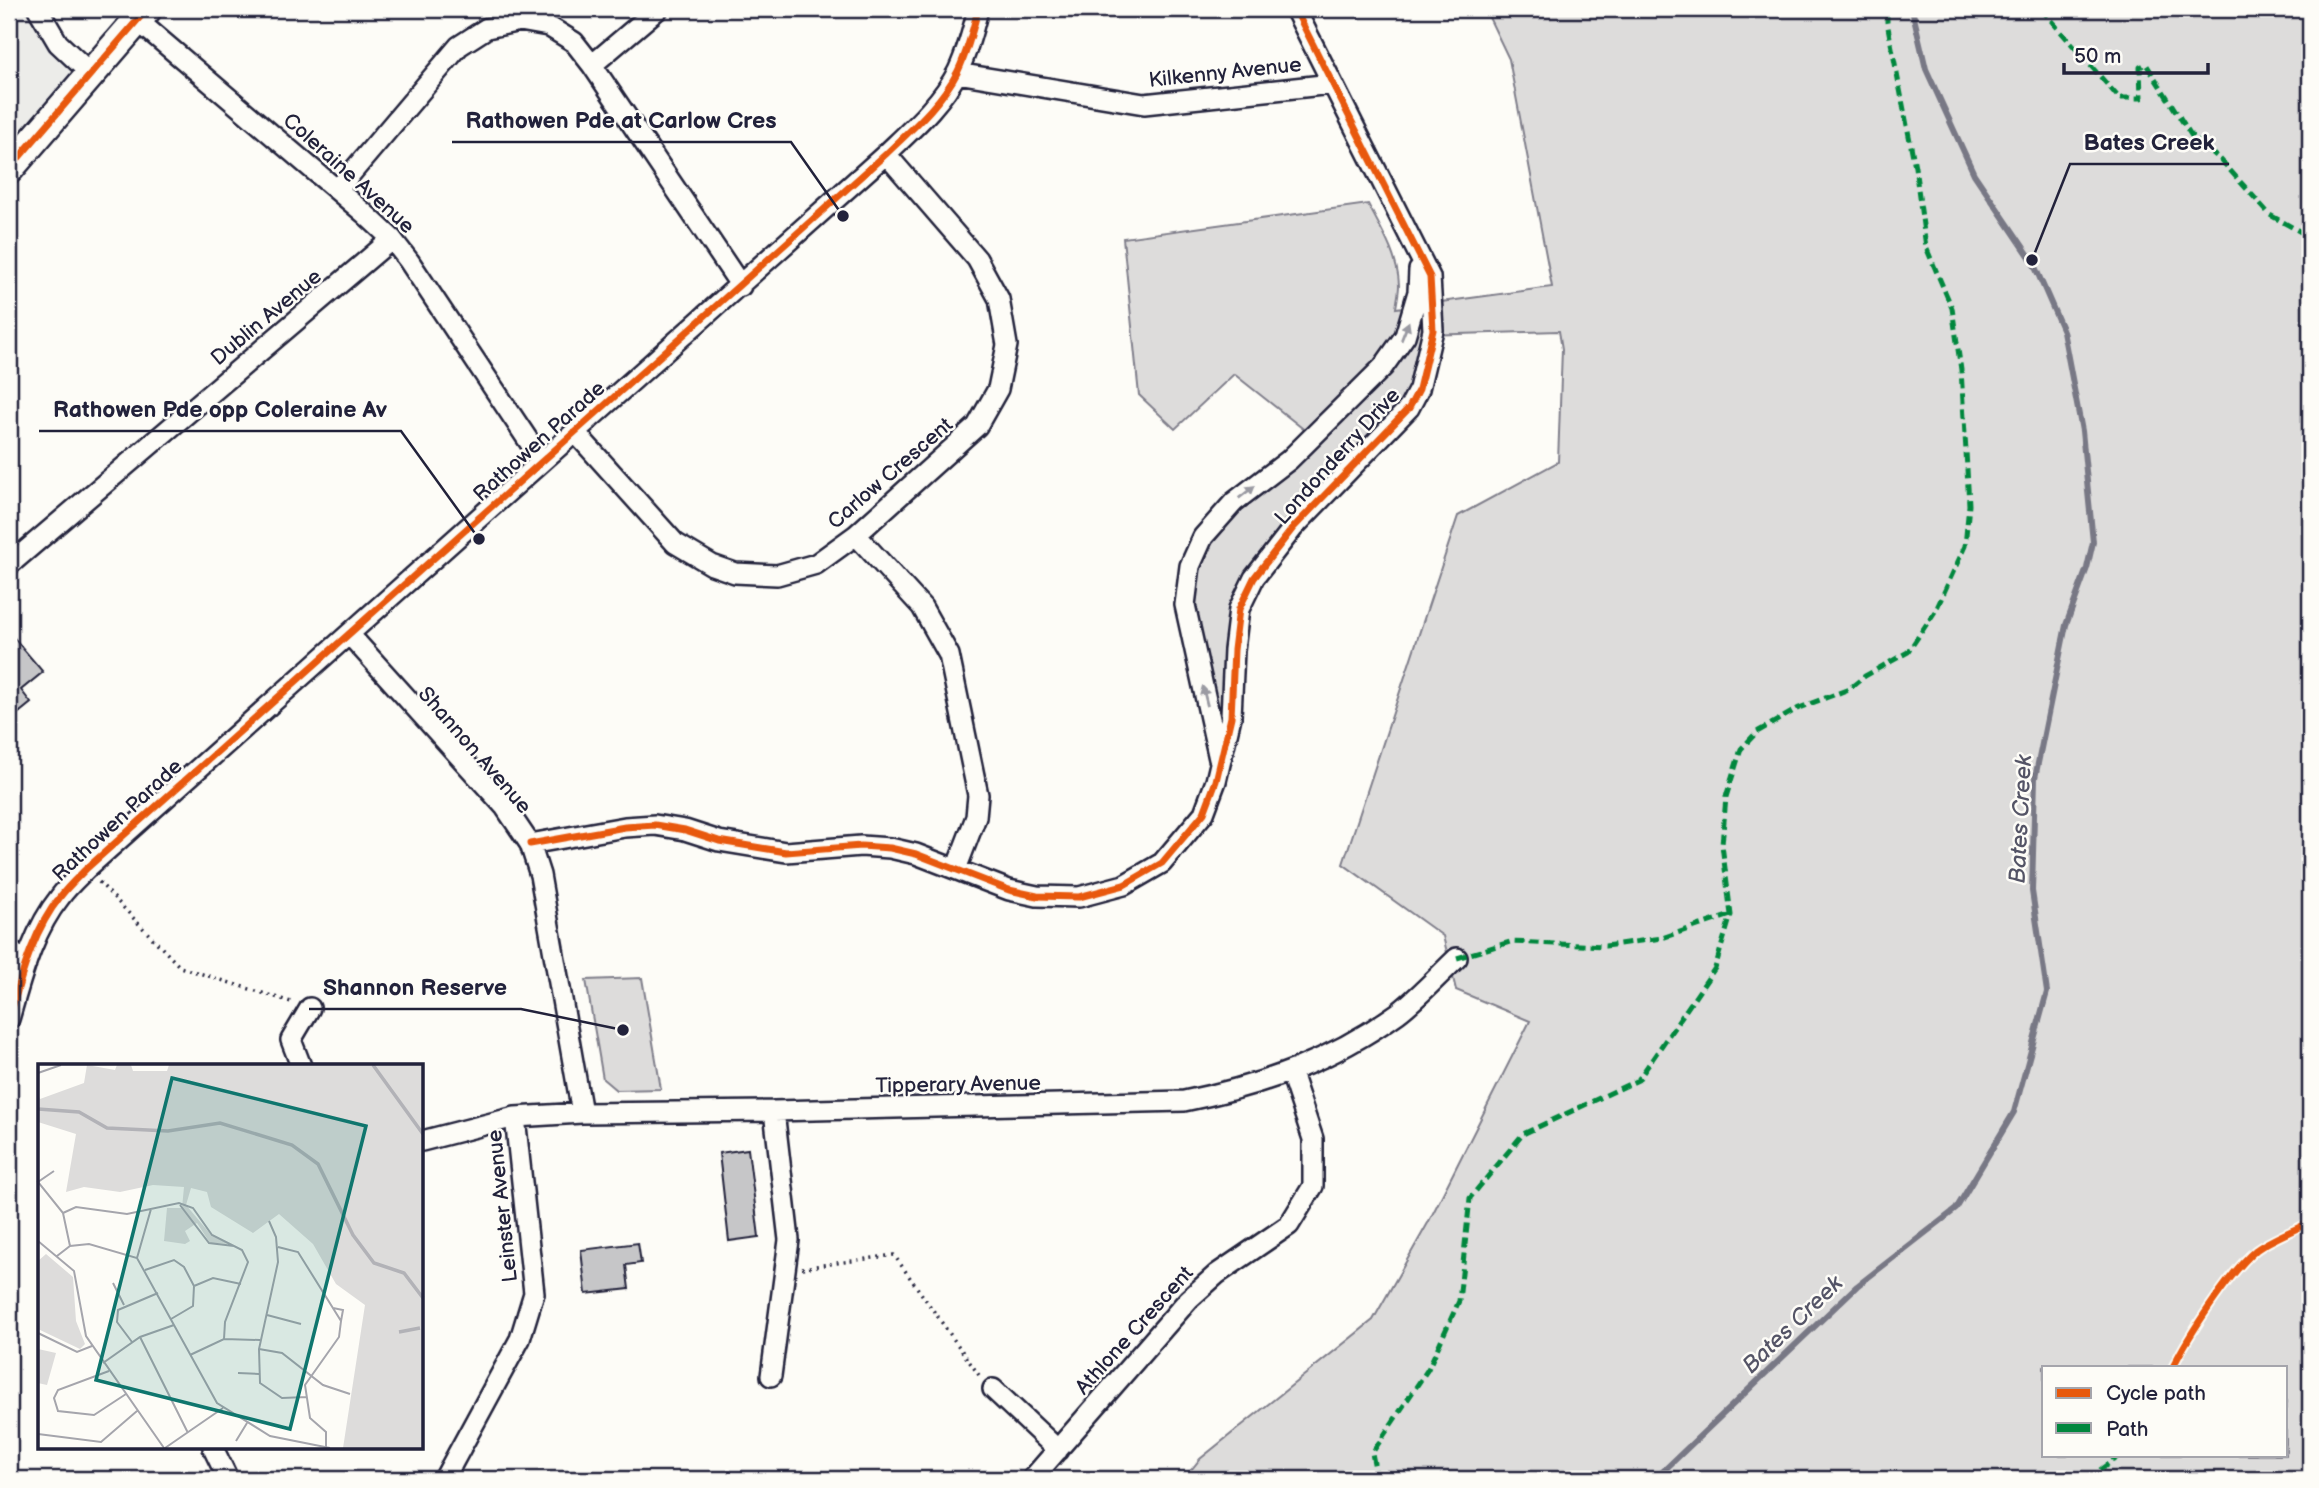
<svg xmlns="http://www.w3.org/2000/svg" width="2319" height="1488" viewBox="0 0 2319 1488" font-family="'Balsamiq Sans',sans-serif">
<rect width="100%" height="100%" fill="#fdfcf7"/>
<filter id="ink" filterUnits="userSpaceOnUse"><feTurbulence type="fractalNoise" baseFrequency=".0143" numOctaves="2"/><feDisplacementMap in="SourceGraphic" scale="14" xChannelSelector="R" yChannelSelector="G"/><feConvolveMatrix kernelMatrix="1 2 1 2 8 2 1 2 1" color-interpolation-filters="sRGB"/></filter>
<g filter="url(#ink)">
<path fill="#ecece9" d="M9 9H38L90 73 9 169Z"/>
<path fill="#dddcdb" stroke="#807f8b" stroke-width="2" fill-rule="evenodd" d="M1485 9H2310V1479H1184L1200 1459 1373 1320 1428 1223 1530 1021 1456 990 1443 936 1343 864 1458 516 1558 462 1562 349 1559 331 1425 335 1412 386 1401 404 1245 574 1229 610 1224 651 1222 709 1218 710 1194 607 1196 571 1210 546 1238 513 1321 443 1234 374 1175 429 1139 395 1123 238 1368 204C1381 229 1398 256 1399 285 1399 292 1397 301 1396 308L1552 287 1509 59ZM2044 1367H2286V1455H2044Z
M642 978 661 1089 616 1090 603 1079 586 980Z"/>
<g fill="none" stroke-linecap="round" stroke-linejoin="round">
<path stroke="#787885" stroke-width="6" d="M1655 1479 1857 1286 1956 1209 2014 1112 2047 992 2032 891 2035 778 2066 625 2087 568 2093 542 2082 431 2063 331 2032 260 1974 174 1926 69 1912 9"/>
</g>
<path fill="#c6c6c8" stroke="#22223b" stroke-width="2" d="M9 632 43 672 21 690 31 703 15 716 9 708Z
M748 1149 759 1237 729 1241 719 1153Z
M638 1243 641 1263 626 1265 629 1289 586 1294 581 1250Z"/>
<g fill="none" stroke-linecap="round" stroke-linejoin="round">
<g stroke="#22223b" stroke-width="24">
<path id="street" d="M38 9 58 43 90 73
M137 20 364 213 392 239 409 261 542 461
M592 65 658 9
M957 73 1144 104 1332 84
M337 190 459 46 487 28 520 21 548 26 574 42 592 65 741 286
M575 432 675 543 712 565 735 573 777 575 816 564 856 535 977 426 998 389 1007 345 999 299 977 259 886 154
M856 535 922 607 949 655 978 795 976 817 956 869
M9 565 392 239
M349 634 505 807 530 844 540 875 582 1113
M1219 759 1185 605 1190 566 1203 537 1234 502 1289 460 1383 367 1405 336 1418 292 1419 270
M530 844 625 827 655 825 685 830 719 841 786 852 861 846 890 848 916 854 1009 890 1037 896 1079 897 1124 885 1162 863 1204 813 1216 781 1231 717 1234 650 1239 609 1254 578 1293 528 1409 408 1419 389 1433 330 1430 277 1295 9
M9 949 26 964
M9 1019C21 978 32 932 60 897 67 887 77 878 86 869L886 154C911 130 942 103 958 71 967 52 973 30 978 9
M301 1066 291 1040 310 1008
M422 1141 515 1117 582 1113 774 1111 1184 1101C1264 1085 1331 1061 1398 1013 1419 997 1438 976 1457 958
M771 1376 789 1240 774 1111
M993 1389 1058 1450
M213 1448 228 1479
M444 1479 520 1339 534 1293 515 1117
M1032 1479 1189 1299 1217 1274 1289 1225 1313 1186V1139L1291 1073"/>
</g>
<g stroke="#22223b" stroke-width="33">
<path id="secondary" d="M9 169 147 9"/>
</g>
<path stroke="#22223b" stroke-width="3.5" stroke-dasharray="2 5" stroke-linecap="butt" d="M99 882 180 967 291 1002
M802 1268 894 1255 981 1378"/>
<use href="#street" stroke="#fdfcf7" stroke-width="19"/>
<use href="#secondary" stroke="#fdfcf7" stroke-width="28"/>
<path stroke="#00873e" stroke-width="5" stroke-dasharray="10 5" stroke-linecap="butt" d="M2041 9 2119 98H2141L2140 67 2146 64 2191 135 2220 159 2270 215 2310 237
M1457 958 1510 942 1605 946 1662 938 1731 915
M1377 1479 1372 1453 1428 1369 1459 1301 1470 1198 1523 1134 1638 1080 1715 968 1731 915 1722 845 1726 797 1741 749 1757 732 1799 708 1849 689 1865 676 1908 652 1936 610 1965 546 1969 505 1966 451 1961 370 1952 308 1926 247 1915 167 1887 22V9
M2088 1479 2120 1455"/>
<g stroke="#fdfcf7" stroke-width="11">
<path id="cycleway" d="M9 169 147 9
M530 844 625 827 655 825 685 830 719 841 786 852 861 846 890 848 916 854 1009 890 1037 896 1079 897 1124 885 1162 863 1204 813 1216 781 1231 717 1234 650 1239 609 1254 578 1293 528 1409 408 1419 389 1433 330 1430 277 1295 9
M9 1019C21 978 32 932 60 897 67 887 77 878 86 869L886 154C911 130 942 103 958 71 967 52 973 30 978 9
M2173 1367C2188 1336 2230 1272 2256 1250 2271 1239 2293 1231 2310 1222"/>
</g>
<use href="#cycleway" stroke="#e8590c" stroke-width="7"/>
</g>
<defs><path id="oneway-solid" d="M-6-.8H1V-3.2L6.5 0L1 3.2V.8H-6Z" transform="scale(1.75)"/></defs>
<g fill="#9a9aa2">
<use href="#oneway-solid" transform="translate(1405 331) rotate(-68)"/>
<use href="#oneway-solid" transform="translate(1247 492) rotate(-38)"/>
<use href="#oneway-solid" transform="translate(1205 696) rotate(-104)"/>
</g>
</g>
<g text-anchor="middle" stroke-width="5" stroke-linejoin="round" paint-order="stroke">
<g font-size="21" fill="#22223b" stroke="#fdfcf7">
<text transform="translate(1225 72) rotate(-6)" y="7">Kilkenny Avenue</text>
<text transform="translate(349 173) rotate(42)" y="7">Coleraine Avenue</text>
<text transform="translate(266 317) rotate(-40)" y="7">Dublin Avenue</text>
<text transform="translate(539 441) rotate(-42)" y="7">Rathowen Parade</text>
<text transform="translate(1337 456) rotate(-48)" y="7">Londonderry Drive</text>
<text transform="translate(890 473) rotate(-41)" y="7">Carlow Crescent</text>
<text transform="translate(475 750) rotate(49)" y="7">Shannon Avenue</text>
<text transform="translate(117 820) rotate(-43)" y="7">Rathowen Parade</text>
<text transform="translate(958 1084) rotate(-1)" y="7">Tipperary Avenue</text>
<text transform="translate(502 1206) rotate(-96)" y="7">Leinster Avenue</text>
<text transform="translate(1134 1330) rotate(-48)" y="7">Athlone Crescent</text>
</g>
<g font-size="23" font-style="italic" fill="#545466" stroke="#fdfcf7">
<text transform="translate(2020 819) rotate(-87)" y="8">Bates Creek</text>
<text transform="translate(1792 1324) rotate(-44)" y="8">Bates Creek</text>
</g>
</g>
<g transform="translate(38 1064)">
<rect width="385" height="385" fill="#fdfcf7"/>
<path d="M49 1 77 6 79 1H93L95 7H129L131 1H385V384H305L327 241 298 220 275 180 241 150 215 169 173 143 169 128 153 124 148 141 174 172 191 180 172 179 159 159 147 167 152 177 147 180 126 177 129 144H144L146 123 115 121 82 128 46 123 28 128 38 70 0 58V30L2 35 46 19ZM8 190 35 213 38 257 47 280 42 285 0 265V197ZM0 285 18 289 9 321 0 319Z" fill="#dddcdb"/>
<path fill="none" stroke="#b2b2b7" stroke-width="3.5" d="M335 1 385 70M0 45 41 48 69 64 130 67 182 59 254 81 280 100 315 171 336 199 366 209 385 234M361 268 382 264"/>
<path fill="none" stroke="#a5a5ac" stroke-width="2" d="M0 9 23 1M16 107 0 118 25 149 32 182M142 141 171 179 196 182M25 149 38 143 89 150 141 139 155 144 174 171 204 186 210 198 187 258 186 275M231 157 238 173 240 198 221 285 222 319 244 334 268 333M0 177 36 207 48 272 126 384M240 183 260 188 303 257 301 273 267 321 272 354 288 368V384M19 192 32 182 51 180 99 194 179 339 232 372 292 384M99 194 113 145M107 206 136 196 146 203 156 222 155 242 133 255M75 219 86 241M156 222 175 214 203 220M295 244 305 246 303 257M229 251 263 260M0 269 39 288 54 282M102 273 150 369M94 278 79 258 80 246 120 229M221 285 244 289 285 321 312 330M152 291 186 275 222 276M65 299 102 273 136 261M71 307 20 326 16 334 20 347 56 351 88 330M200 309 221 310M0 370 63 378 99 347M198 377 209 359M127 384 185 344"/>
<path fill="#0f766e" fill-opacity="0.15" stroke="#0f766e" stroke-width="3.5" d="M134 14 328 62 252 365 58 316Z"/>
<rect width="385" height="385" fill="none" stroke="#22223b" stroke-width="3.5"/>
</g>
<path fill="none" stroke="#22223b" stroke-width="2.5" d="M843 216L791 142H452M2032 260L2070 164H2229M479 539L401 431H39M623 1030L521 1009H309"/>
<g fill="#22223b" stroke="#fdfcf7" stroke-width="2.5">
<circle cx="843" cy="216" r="7"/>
<circle cx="2032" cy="260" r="7"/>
<circle cx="479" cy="539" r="7"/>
<circle cx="623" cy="1030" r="7"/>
</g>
<g font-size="23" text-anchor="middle" font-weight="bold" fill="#22223b" stroke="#fdfcf7" stroke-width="5" stroke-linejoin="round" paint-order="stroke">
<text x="621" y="128">Rathowen Pde at Carlow Cres</text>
<text x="2149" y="150">Bates Creek</text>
<text x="220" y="417">Rathowen Pde opp Coleraine Av</text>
<text x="415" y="995">Shannon Reserve</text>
</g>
<rect width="2319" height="1488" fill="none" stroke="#fdfcf7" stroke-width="35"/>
<rect x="18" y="18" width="2284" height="1453" fill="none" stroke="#22223b" stroke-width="2.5" filter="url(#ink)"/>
<rect x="2042" y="1366" width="245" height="91" fill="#fdfcf7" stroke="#a5a5ac" stroke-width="2"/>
<rect x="2056" y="1388" width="35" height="10" fill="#e8590c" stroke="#a5a5ac" stroke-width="2"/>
<text x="2106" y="1400" font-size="21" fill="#22223b">Cycle path</text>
<rect x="2056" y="1423" width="35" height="10" fill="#00873e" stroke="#a5a5ac" stroke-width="2"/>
<text x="2106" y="1436" font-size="21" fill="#22223b">Path</text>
<path d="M2064 63v10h144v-10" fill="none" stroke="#22223b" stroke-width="3.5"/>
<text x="2074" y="63" font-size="21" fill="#22223b" stroke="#fdfcf7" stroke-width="5" paint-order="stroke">50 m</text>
</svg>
